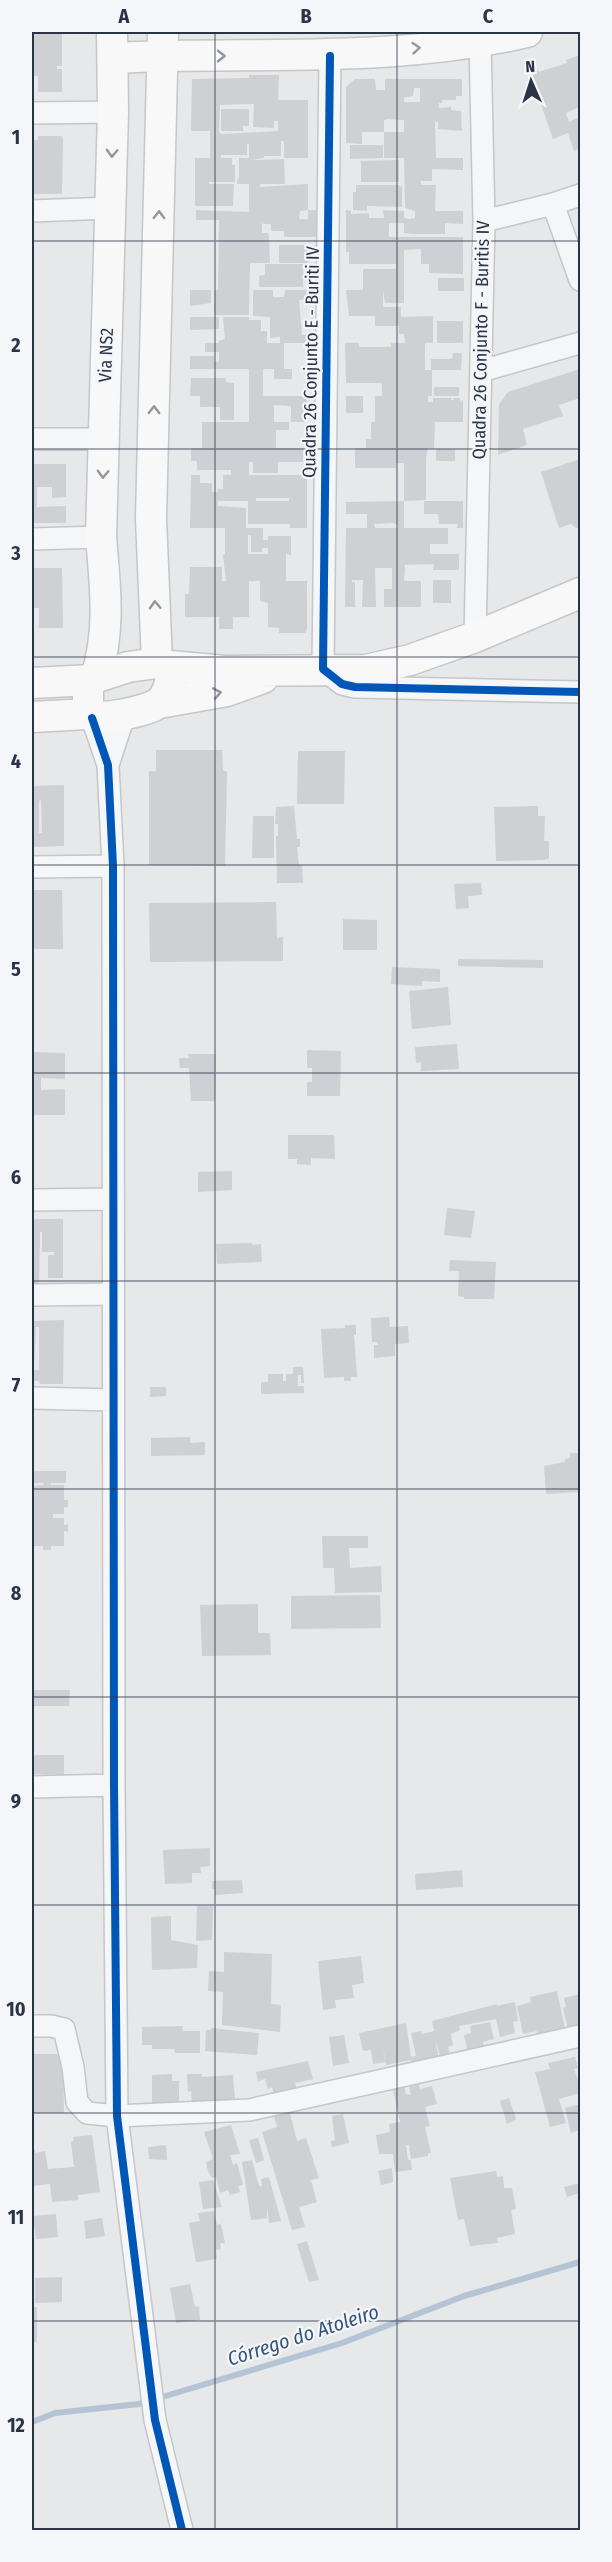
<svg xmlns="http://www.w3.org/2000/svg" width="612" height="2562" viewBox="0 0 612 2562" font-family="'Fira Sans Condensed',sans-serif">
<rect width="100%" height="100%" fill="#e6e8ea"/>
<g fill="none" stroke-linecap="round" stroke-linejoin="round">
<path stroke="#b4c4d5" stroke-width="6" d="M32 2422 55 2413 139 2404 342 2343 464 2296 580 2262"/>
</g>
<path fill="#ced0d3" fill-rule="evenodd" d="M38 32H61L62 33V66H57V69H62V92H38V76H32V33H38Z
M580 55V107L566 113 569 122 580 117V148L574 151 568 133 553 139 532 78 536 71 538 70 539 72 567 63 566 60Z
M249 75H279L278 100H308V158H284V141H281V156H264V158L250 160 284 159 285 184H250H260V187L308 184V210L300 211 299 219H308V210H317V237H284V231H271V224H263L262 221V233H268L269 237 270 263H250L249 315H214V290H218L219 220H196V210L249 212V184H237V181L239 178V158H249V144H247V155H221V158H232V165H235V182H209V184H234L233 206H195V158H210V131H191L192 79 249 78ZM249 104H254L253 127 274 128V121H278V131L221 134 219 132 220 105Z
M355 79H375L376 90H385V79H462V96H456V100H442V103H439V108L451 107V110L461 111 462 131 438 129V122H435L436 158H463V170L432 169V181H421V185H436L435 211H463V224L445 223V234H415L404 233V223H389V237H463V274L429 273V264H421V249L404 250V303H385L383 290V307H401V317L433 316V343H425V370H432V396H428V402H433V398H451V400H454L453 398H460V401L463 400V422H435L434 449 428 448 426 458V500L404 501V463H396V468H355V448H366V439H371V422H375V396H382V386L381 383H346L345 343H359V347H391V343H405L404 334H399V326H375V316H349L346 290H363V269H396V264H349V252H346V210L351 211V214L369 213V218H384L383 210 404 211V218L409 219 415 218V211L405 208 404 158H384V132H404V120L386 119 384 121V132H362V144L346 143V87ZM414 88H420V102H404V98L413 96Z
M221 109H249V126H243V131H221Z
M38 136H62L63 140 62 194H32V140H38Z
M350 145H383V158L350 159Z
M399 160V182H361V161Z
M356 185H398L402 187V207L367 206V211L353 210V192H356Z
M279 245H308V263H279Z
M265 264H303V287H259V276L265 275Z
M438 278H464V291H438Z
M190 290H211V303L190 306Z
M253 290H273V297H284L285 290H308L307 300H299L302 335H307V343H284V369H292V379H274V369H263V396H307V422H291V406L274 405V422H289V430H276V448H303V462H278V473H253V462H249V475H307V528H290V524H248V501H218V506L246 508V528H263V540H268V536H291V555L286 554V581H307V630L305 633H279V628L268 627V603L260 601V581H249V617H233V629H219V617H185V594H189L190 567H222V581H226L223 555 225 554V528H190L191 475H200V483H212V492H218L217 489H223V475H231V470H197V461H191V448H202V422H249V369H190V356H214V362H219V352H205V343H219V341L225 339 223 317H249V320H261V331H267V343H280V337L270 338V317L253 316ZM256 498H289V501H256ZM248 535H251V552H262V548H268V554H248Z
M190 317H219V329L190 330Z
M437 321H463V343H437Z
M453 353H462L461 370H431V359H452Z
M580 369V398L559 405 563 416 523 429 527 445 498 455 499 404 508 392Z
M191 378H226V382L234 383V420H220V407H200V396H190Z
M434 387H459V396H434Z
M346 396H363V413H346Z
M436 449H455V461H436Z
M580 459V527L576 528 571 524 559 528 541 472Z
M32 464H66V497L52 498V487H37V507L66 506V523H32Z
M404 501V528H448V544H430V554H459V570H433L434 564 405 565 404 581H421V607H384V589H392V568H375L376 607H362L363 580H352V582H355V607H345L346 528H367V514H346V502ZM393 523 398 525V528H375L374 524Z
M424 501H463V528H457L458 524H439L438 514H424Z
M32 568H62L63 628H39V608H32Z
M433 580H451V603H433Z
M156 750H222L223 770 227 772 225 866 149 865V771H156Z
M298 751H345L344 804H297Z
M64 785V846L32 847V786ZM41 800 42 833H39V801Z
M294 806 297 839H300V847H297L299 865H302L303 883H277L276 836H278V824H275L276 807Z
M538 806V816H545L544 841H549V858L545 860 496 861 494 807Z
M253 816H274V858H252Z
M481 883 482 895 468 896 469 908 456 909 454 884Z
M32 890H62L63 949H32Z
M276 902 277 938 283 937V961L150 962 149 903Z
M343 919 377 920V950H343Z
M458 959 543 960V968L458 966Z
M392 967 440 969V982L422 981V986L391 984Z
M448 987 451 1025 412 1029 409 991Z
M457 1044 459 1069 421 1071V1062L416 1063 415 1047Z
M307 1050 341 1051 340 1096H307V1082H312V1068H307Z
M32 1052 65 1053V1079L41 1078V1090L65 1089V1115H32Z
M188 1054H216L215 1101H191L189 1068H180L179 1058H189Z
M288 1135H334L335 1159 311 1158V1165L297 1164V1159H288Z
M232 1171V1190L198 1192V1172Z
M447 1208 475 1211 471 1238 444 1235Z
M32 1219H63V1278H48V1255H54V1252H42V1232H40L39 1284H32Z
M252 1243V1245L261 1244 262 1262 217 1264 216 1244Z
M450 1260 496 1262 494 1299H464V1297L458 1296 459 1271H449Z
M389 1317 390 1327 408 1326 409 1343 395 1344V1356L374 1358V1345H378L377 1342H372L371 1318Z
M64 1320 63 1384H40L39 1381H32V1321ZM36 1327H39V1370H34Z
M345 1325H356V1335H354L357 1377H351V1381H344V1377L324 1378 321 1329 345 1328Z
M293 1367H303L304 1383H301V1375H298V1386H304V1393L261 1394V1382H268V1374H283V1381H286V1374H293Z
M150 1387H166V1396L150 1397Z
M190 1437V1443L205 1442V1455L151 1456V1438Z
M570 1453H580V1492L546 1494 544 1466 565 1462V1459L570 1458Z
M32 1471H66V1483H51V1485H64V1500H68V1507H64V1514H53V1518H64V1525L68 1524V1532L64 1531V1546H51V1550H43V1546H32L34 1510H32V1486L43 1485 44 1483H32Z
M322 1536H368V1548H349L350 1568 381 1566 382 1592 335 1593 334 1568H323Z
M380 1595 381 1628 291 1629V1596Z
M258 1604V1633H270L271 1655 202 1656 200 1605Z
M32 1690H70L69 1706H32Z
M32 1755H64V1775L32 1774Z
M210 1848V1866L200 1867 201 1873H192V1883L165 1884 163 1850Z
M462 1870 463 1887 416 1890 415 1874Z
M242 1880 243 1893 215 1895V1889H212V1881Z
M197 1906H213L212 1940 196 1941Z
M171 1916V1940L198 1945 197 1968 152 1970 151 1917Z
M224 1952 272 1954 271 2004 281 2005 280 2032 222 2025 223 1992 208 1991 209 1971 224 1972Z
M361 1956 364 1983 352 1985 354 1998 335 2000 336 2008 323 2010 318 1961Z
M557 1991 567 2038 528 2046 525 2036H536L537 2031 523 2034 517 2006 531 2002 530 1997Z
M580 1994V2035L570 2038 563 2008 566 2007 564 1998Z
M515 2002 518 2021 513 2022 515 2033 500 2037 496 2019 459 2026 460 2030 451 2034 453 2045 448 2047 451 2061 442 2063 435 2039 440 2066 413 2070 411 2060 386 2065 383 2046 385 2062 373 2064 371 2050 363 2051 359 2033 406 2023 411 2057 416 2056 411 2033 421 2031 422 2034 434 2031 432 2021 497 2004V2006Z
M490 2022 494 2039 483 2042 486 2055 469 2058 464 2035 471 2033 470 2026Z
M182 2026 183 2031H200V2053H175L174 2049H152V2045H142V2027Z
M211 2028 259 2033 257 2055 205 2051 206 2030H211Z
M344 2035 349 2063 333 2066 329 2037Z
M32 2054H63L64 2113H32Z
M575 2057 578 2068 574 2069 580 2085V2093L559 2099 566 2123 550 2127 535 2072 550 2069 548 2063Z
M308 2061 313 2079 295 2083 298 2093 275 2099 272 2087 268 2089 265 2079 258 2081 256 2072Z
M172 2074V2081H179V2109L152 2111V2075Z
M187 2074H202V2077L233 2075 235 2100 192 2104 191 2091 188 2092Z
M419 2084 420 2089 432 2086 437 2104 425 2107 430 2126 425 2127 431 2153H428V2156L411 2159 409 2145H406L408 2160H411L412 2170 395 2172 393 2154H379L376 2135 390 2132 389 2124 400 2122 393 2089 404 2086 406 2094 411 2095 409 2086Z
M509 2098 516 2119 507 2124 500 2101Z
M580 2104V2130L571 2133 565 2108Z
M289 2110 297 2141 306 2138 319 2178 311 2180 317 2202 299 2207 305 2227 292 2230 262 2132 277 2127 273 2113Z
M343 2114 349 2143 332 2147 331 2141 335 2140 332 2116Z
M231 2125 240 2154 230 2155 233 2165 237 2163 243 2185 238 2186 240 2192 230 2195 228 2190 220 2193 216 2177 212 2178 208 2171 206 2162 213 2159 204 2132Z
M92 2135 100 2192 78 2195V2200L52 2202 50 2184 32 2186V2150H35V2153L45 2151 48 2169 74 2167 71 2142 74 2141 73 2137Z
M258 2138 264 2160 256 2163 249 2140Z
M166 2145 167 2160 149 2159 148 2147Z
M252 2160 259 2186H262L261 2179 269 2177 281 2221 269 2223 267 2207V2218L251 2220 242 2162Z
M392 2168 393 2182 381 2185 378 2171Z
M496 2171 497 2177 503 2176 504 2188H512L516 2209 511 2210 515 2234 497 2238 498 2243 470 2246 464 2219 458 2220 450 2178Z
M213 2180 222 2207 203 2209 199 2182Z
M580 2183V2193L567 2197 564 2187Z
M214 2211 217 2225 221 2224 225 2243H220L221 2249 216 2250 217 2259 196 2262 189 2223 200 2221 198 2213Z
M56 2214 58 2237 36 2239 33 2216Z
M102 2218 105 2236 86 2239 84 2221Z
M307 2241 319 2280 309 2282 297 2244Z
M62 2277V2302L35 2303V2278Z
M190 2284 195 2307 199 2306 200 2320 176 2323 170 2288Z
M32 2307H37V2342H32Z"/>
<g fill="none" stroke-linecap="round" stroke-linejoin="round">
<g stroke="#c4c6c8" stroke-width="24">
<path id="street" d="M330 56 323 669 342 684 355 687 580 692
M32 113 113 112
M553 204 580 280
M32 211 110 208
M484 221 553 204 580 195
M481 371 580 343
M32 439H104
M32 539 101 537
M475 637 484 221 480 43
M92 718 108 765 113 866 114 1785 117 2116 155 2420 182 2530
M108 765 125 713
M32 867 113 866
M32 1200 113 1199
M32 1295 113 1294
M32 1398 113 1400
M32 1787 114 1785
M32 2026H51L64 2029 73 2067 77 2102 87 2113 117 2116 249 2110 580 2036"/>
</g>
<g stroke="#c4c6c8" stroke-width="33">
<path id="secondary" d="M113 58C251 51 391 64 527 32
M157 663 151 518 163 32
M157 663 170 666C174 676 167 698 157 704 146 711 97 722 88 714V687L94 678 128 667Z
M170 666 225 671 366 670 410 660 475 637 580 593
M96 677C111 630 105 585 101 537L113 112 112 32
M32 683 92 680
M159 703 227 691 263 678
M32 717 88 714"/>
</g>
<use href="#street" stroke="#f5f6f7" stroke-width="21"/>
<use href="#secondary" stroke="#f8f8f8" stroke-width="30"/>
<g stroke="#f4f6f9" stroke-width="11">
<path id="cycleway" d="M330 56 323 669 342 684 355 687 580 692
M92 718 108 765 113 866 114 1785 117 2116 155 2420 182 2530"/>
</g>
<use href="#cycleway" stroke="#0057b8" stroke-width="8"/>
</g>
<defs><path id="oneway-chevron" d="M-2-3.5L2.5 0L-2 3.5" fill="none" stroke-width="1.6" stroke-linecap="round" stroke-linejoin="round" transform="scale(1.5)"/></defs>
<g stroke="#92969e">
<use href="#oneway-chevron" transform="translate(416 48) rotate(-5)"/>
<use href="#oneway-chevron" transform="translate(221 56)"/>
<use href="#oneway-chevron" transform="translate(112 153) rotate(92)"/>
<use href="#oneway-chevron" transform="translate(159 215) rotate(-89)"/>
<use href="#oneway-chevron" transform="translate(154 410) rotate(-89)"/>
<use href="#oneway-chevron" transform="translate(103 474) rotate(92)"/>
<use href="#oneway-chevron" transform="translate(155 605) rotate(-92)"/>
<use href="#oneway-chevron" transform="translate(217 693) rotate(-10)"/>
</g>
<path fill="none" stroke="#2b3445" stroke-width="1.5" stroke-opacity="0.55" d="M215 32V2530M397 32V2530M32 241H580M32 449H580M32 657H580M32 865H580M32 1073H580M32 1281H580M32 1489H580M32 1697H580M32 1905H580M32 2113H580M32 2321H580"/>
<g text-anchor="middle" stroke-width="4.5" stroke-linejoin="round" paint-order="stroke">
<g font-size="18" fill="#2b3445" stroke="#f4f6f9">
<text transform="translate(481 340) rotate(-89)" y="6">Quadra 26 Conjunto F - Buritis IV</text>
<text transform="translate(106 355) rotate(-88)" y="6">Via NS2</text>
<text transform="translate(311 362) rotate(-89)" y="6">Quadra 26 Conjunto E - Buriti IV</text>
</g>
<g font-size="20" font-style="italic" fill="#34527a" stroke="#f4f6f9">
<text transform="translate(303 2335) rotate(-18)" y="7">Córrego do Atoleiro</text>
</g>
</g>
<rect width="612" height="2562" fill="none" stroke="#f4f6f9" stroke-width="66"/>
<g transform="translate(531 81) rotate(357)" stroke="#f4f6f9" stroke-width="4.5" paint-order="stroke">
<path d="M0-4.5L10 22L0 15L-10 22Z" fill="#2b3445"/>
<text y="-9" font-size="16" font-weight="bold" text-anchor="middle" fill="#2b3445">N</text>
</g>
<rect x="33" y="33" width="546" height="2496" fill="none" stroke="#2b3445" stroke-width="2"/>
<g font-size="20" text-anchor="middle" font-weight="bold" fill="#2b3445">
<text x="124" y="23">A</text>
<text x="306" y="23">B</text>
<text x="488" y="23">C</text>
<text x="16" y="144">1</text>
<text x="16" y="352">2</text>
<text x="16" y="560">3</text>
<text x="16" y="768">4</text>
<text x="16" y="976">5</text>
<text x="16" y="1184">6</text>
<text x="16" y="1392">7</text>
<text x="16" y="1600">8</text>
<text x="16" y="1808">9</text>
<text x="16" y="2016">10</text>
<text x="16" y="2224">11</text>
<text x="16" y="2432">12</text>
</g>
</svg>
